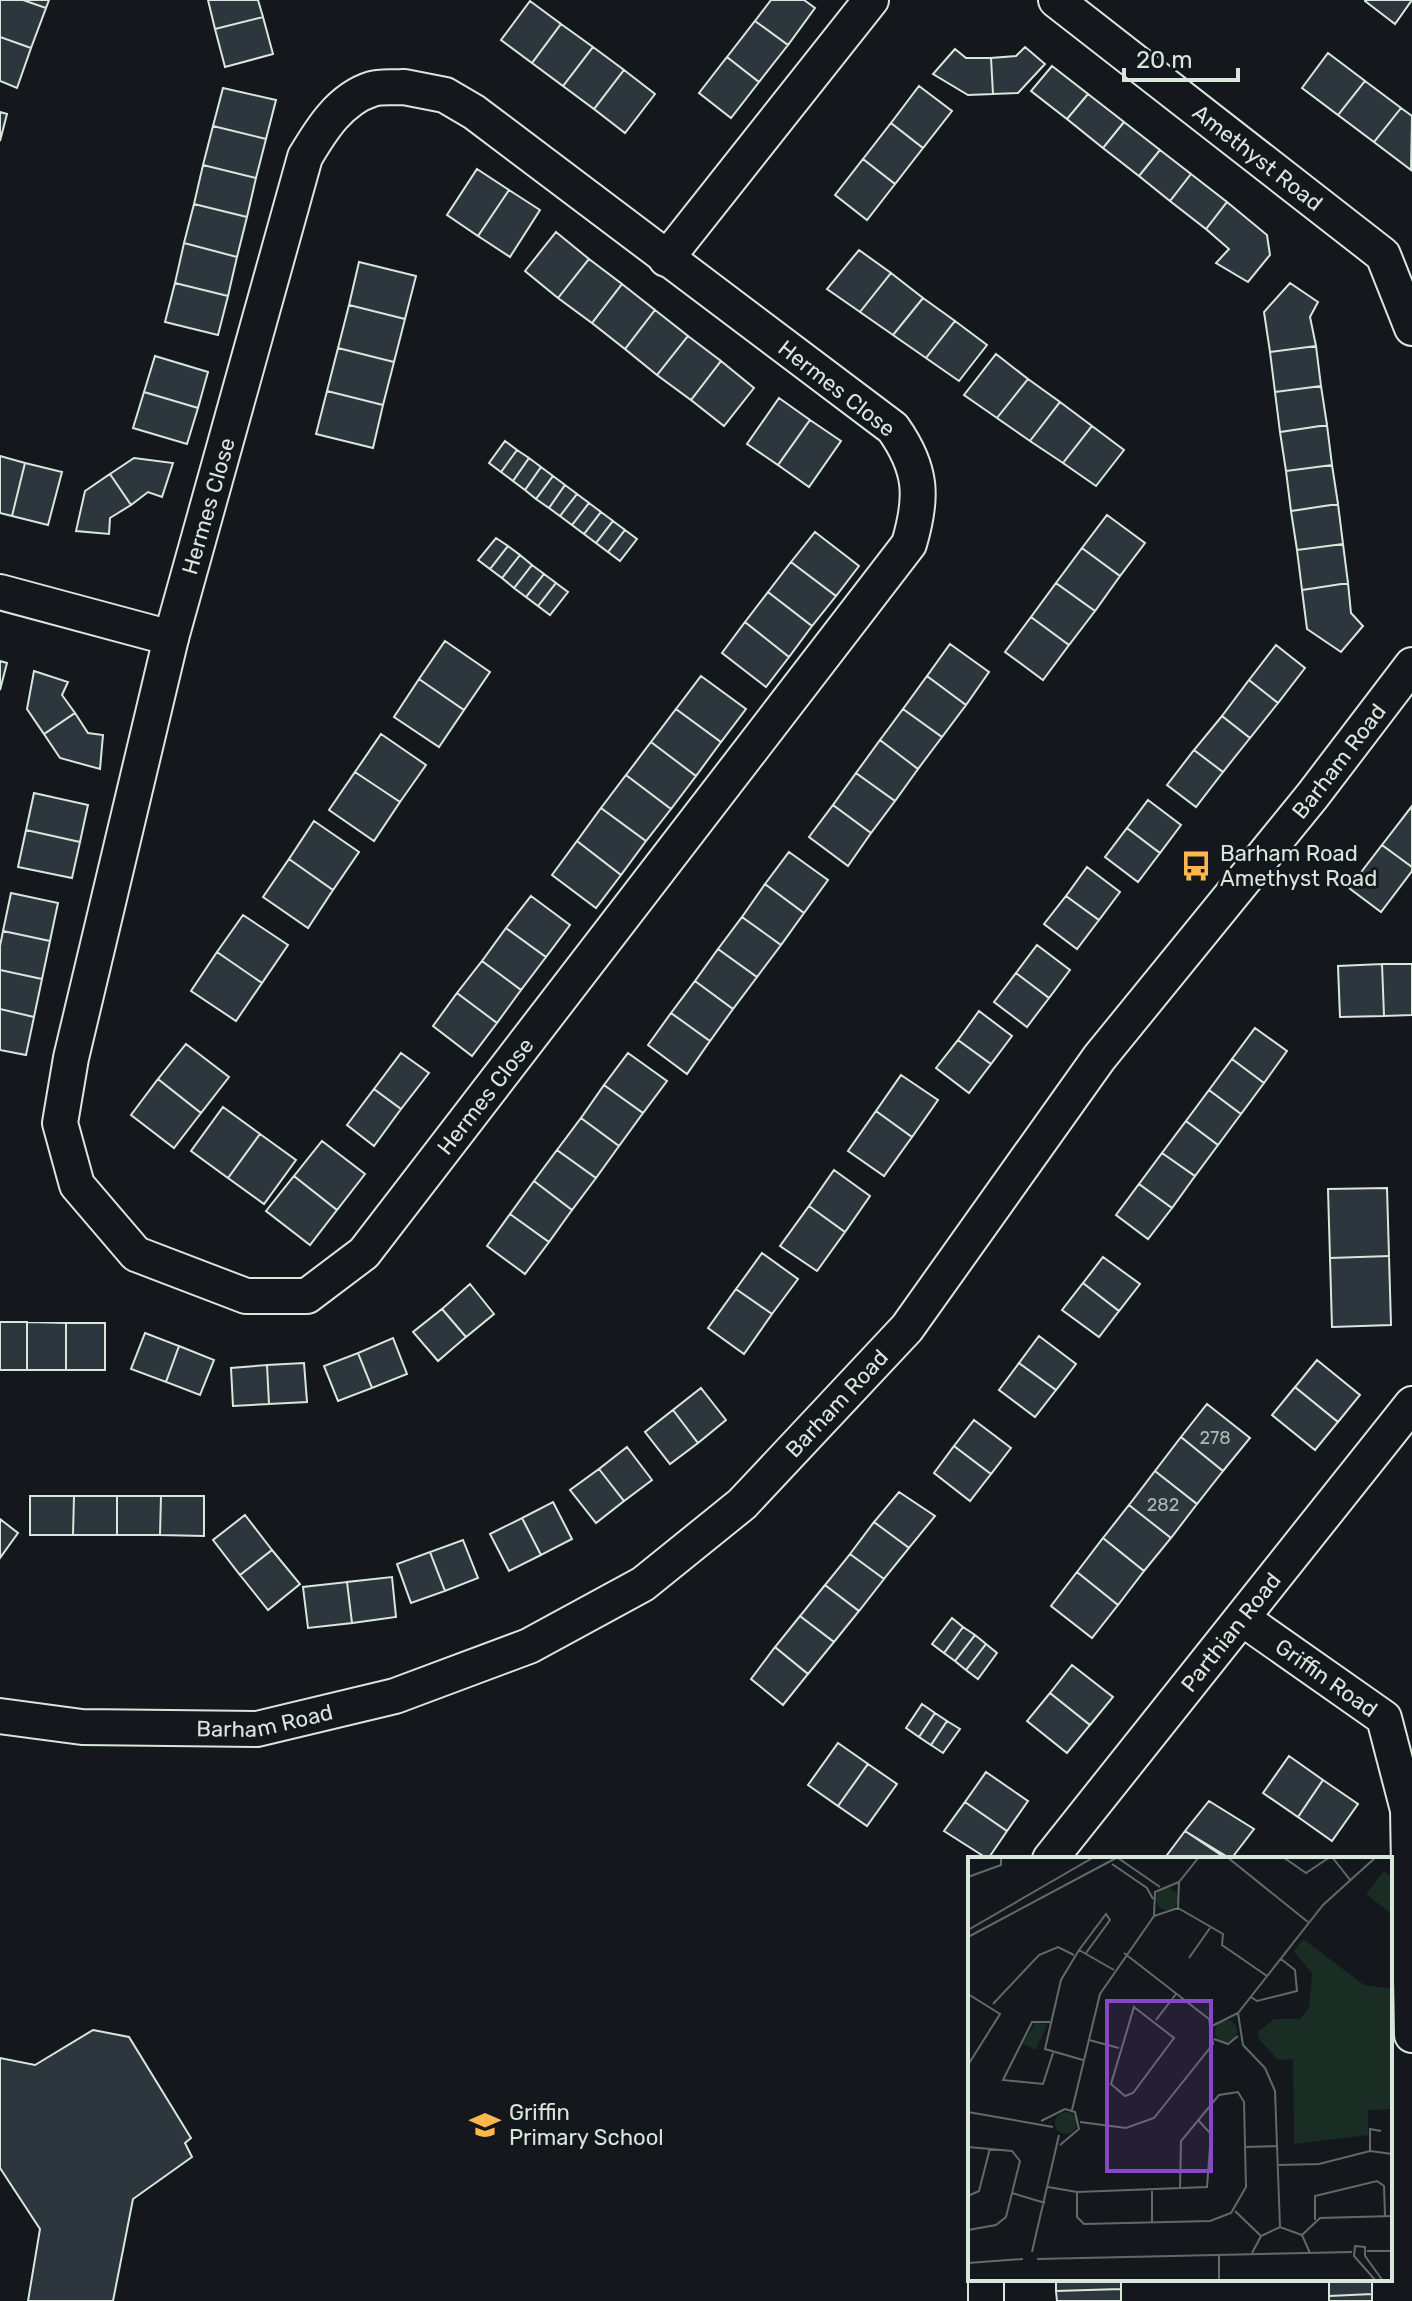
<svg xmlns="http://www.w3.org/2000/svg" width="1412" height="2301" viewBox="0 0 1412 2301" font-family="Rubik,sans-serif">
<rect width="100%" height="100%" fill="#14181c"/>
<path fill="#2c363c" stroke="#d8e6dc" stroke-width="2" d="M0 0H23L46 8 31 48 0 37Z
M23 0H49L46 8Z
M208 0H258L263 17 215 29Z
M771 0H804L815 8 788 45 755 21Z
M1412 0 1395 24 1365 1V0Z
M530 1 561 24 532 63 501 40Z
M263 17 273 54 225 67 215 29Z
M755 21 788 45 759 82 727 57Z
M561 24 593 47 563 86 532 63Z
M0 37 31 48 17 88 0 81Z
M593 47 624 70 594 109 563 86Z
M1025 47 1045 64 1018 93 993 94 991 58 1016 56Z
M955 49 966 58H991L993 94 968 95 933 74Z
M1328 53 1365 81 1338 115 1302 88Z
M727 57 759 82 731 118 699 93Z
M1052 66 1088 94 1067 119 1031 91Z
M624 70 655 94 625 133 594 109Z
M1365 81 1401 108 1374 142 1338 115Z
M919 86 952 111 923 148 891 123Z
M223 88 276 100 266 139 213 126Z
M1088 94 1124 122 1103 148 1067 119Z
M1401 108 1412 116 1411 170 1374 142Z
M0 112 7 114 0 141Z
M1124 122 1160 150 1139 176 1103 148Z
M891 123 923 148 895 184 863 159Z
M213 126 266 139 256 178 203 165Z
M1160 150 1191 174 1170 201 1139 176Z
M863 159 895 184 867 220 835 195Z
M203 165 256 178 247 217 194 204Z
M477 169 509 190 478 236 447 215Z
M1191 174 1227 202 1206 229 1170 201Z
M509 190 540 210 510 257 478 236Z
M1227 202 1267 235 1270 255 1248 282 1216 263 1229 249 1206 229Z
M194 204 247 217 237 257 184 243Z
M556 232 589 259 558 298 525 271Z
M184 243 237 257 228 296 175 283Z
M859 250 891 273 860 312 827 289Z
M589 259 622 284 592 323 558 298Z
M359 262 416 276 405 319 349 305Z
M891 273 923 298 893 335 860 312Z
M175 283 228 296 218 335 165 322Z
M1290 283 1318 302 1310 317 1316 346 1270 352 1264 312Z
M622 284 655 310 625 349 592 323Z
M923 298 955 321 926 358 893 335Z
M349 305 405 319 394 362 338 348Z
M655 310 688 336 657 375 625 349Z
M955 321 987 345 959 381 926 358Z
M688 336 721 361 691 400 657 375Z
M1316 346 1321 386 1275 392 1270 352Z
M338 348 394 362 383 405 327 391Z
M996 354 1028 379 997 418 964 395Z
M155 356 208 372 198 408 144 392Z
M721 361 754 388 724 426 691 400Z
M1028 379 1060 402 1030 441 997 418Z
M1321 386 1327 425 1280 432 1275 392Z
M327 391 383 405 373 448 316 434Z
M144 392 198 408 187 444 133 428Z
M779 398 810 420 778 465 747 444Z
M1060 402 1092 426 1063 463 1030 441Z
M810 420 841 441 809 487 778 465Z
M1327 425 1332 465 1286 471 1280 432Z
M1092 426 1124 450 1096 486 1063 463Z
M505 441 517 450 501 472 489 463Z
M517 450 529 458 513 481 501 472Z
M0 456 25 463 12 516 0 513Z
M134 458 173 463 162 497 148 492 131 505 110 474Z
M529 458 541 467 525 490 513 481Z
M25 463 62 472 48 525 12 516Z
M1332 465 1338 504 1291 511 1286 471Z
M541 467 553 476 536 499 525 490Z
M110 474 131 505 110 518 109 534 76 531 85 491Z
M553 476 565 485 549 508 536 499Z
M565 485 577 494 560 516 549 508Z
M577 494 589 503 572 525 560 516Z
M589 503 601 512 584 534 572 525Z
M1338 504 1343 544 1297 550 1291 511Z
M601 512 613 521 596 543 584 534Z
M1107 515 1145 543 1120 576 1082 548Z
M613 521 625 530 608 552 596 543Z
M625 530 637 539 620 561 608 552Z
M815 532 859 566 836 596 791 562Z
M496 538 508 546 490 569 478 560Z
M1343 544 1348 583 1302 590 1297 550Z
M508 546 520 555 502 578 490 569Z
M1082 548 1120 576 1095 611 1056 583Z
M520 555 532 565 514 588 502 578Z
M791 562 836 596 812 626 768 592Z
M532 565 544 574 526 597 514 588Z
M544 574 556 583 538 606 526 597Z
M556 583 568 592 550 615 538 606Z
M1056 583 1095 611 1069 645 1031 617Z
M1348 583 1351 613 1363 626 1341 652 1307 629 1302 590Z
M768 592 812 626 789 657 745 622Z
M1031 617 1069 645 1043 680 1005 652Z
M745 622 789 657 766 687 722 653Z
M445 641 490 672 464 710 419 679Z
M950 644 989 672 966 705 927 676Z
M1276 645 1305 668 1278 703 1249 680Z
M0 661 7 663 0 690Z
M34 671 68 682 62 695 75 713 44 734 27 709Z
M701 676 746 709 721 742 676 709Z
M927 676 966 705 942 737 903 709Z
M419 679 464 710 439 747 394 717Z
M1249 680 1278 703 1250 738 1222 716Z
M676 709 721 742 696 776 651 742Z
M903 709 942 737 918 769 880 740Z
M75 713 88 733 103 735 100 769 60 758 44 734Z
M1222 716 1250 738 1223 772 1194 750Z
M381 734 426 765 400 802 355 772Z
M880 740 918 769 895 801 856 773Z
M651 742 696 776 671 809 626 775Z
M1194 750 1223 772 1196 807 1167 785Z
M355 772 400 802 374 841 329 810Z
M856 773 895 801 871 833 833 805Z
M626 775 671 809 646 841 601 808Z
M34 793 88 805 80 842 26 830Z
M1148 800 1181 825 1160 853 1127 828Z
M833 805 871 833 848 866 809 837Z
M1412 806V867L1382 845Z
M601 808 646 841 621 875 577 841Z
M314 821 359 852 333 890 289 859Z
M1127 828 1160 853 1138 882 1105 857Z
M26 830 80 842 72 878 18 867Z
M577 841 621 875 596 908 552 875Z
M1382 845 1412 867V871L1381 912 1349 888Z
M789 852 828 880 804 913 765 884Z
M289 859 333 890 308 928 263 897Z
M1087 867 1120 892 1099 920 1066 896Z
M765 884 804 913 781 945 742 917Z
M11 893 58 903 50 941 3 931Z
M531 896 570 925 546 957 506 928Z
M1066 896 1099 920 1077 949 1044 924Z
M243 915 288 945 262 983 217 952Z
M742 917 781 945 757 977 718 949Z
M506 928 546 957 521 990 482 961Z
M3 931 50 941 42 979 0 970V946Z
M1037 945 1070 970 1049 998 1016 973Z
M718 949 757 977 733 1009 695 981Z
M217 952 262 983 236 1021 191 991Z
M482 961 521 990 497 1023 457 993Z
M1382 964 1384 1016 1340 1017 1338 966Z
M1382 964H1412V1015L1384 1016Z
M0 970 42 979 34 1017 0 1009Z
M1016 973 1049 998 1027 1027 994 1002Z
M695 981 733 1009 710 1041 671 1013Z
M457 993 497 1023 472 1056 433 1026Z
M0 1009 34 1017 26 1055 0 1050Z
M979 1011 1012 1036 991 1064 958 1040Z
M671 1013 710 1041 687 1074 648 1045Z
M1255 1028 1287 1051 1264 1083 1232 1059Z
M958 1040 991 1064 969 1093 936 1068Z
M186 1044 229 1077 201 1113 158 1079Z
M401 1053 429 1073 401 1109 374 1089Z
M628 1053 667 1081 643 1113 604 1085Z
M1232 1059 1264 1083 1241 1114 1209 1090Z
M901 1075 938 1100 912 1137 876 1111Z
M158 1079 201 1113 174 1148 131 1115Z
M604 1085 643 1113 619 1146 581 1118Z
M374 1089 401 1109 374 1146 347 1125Z
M1209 1090 1241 1114 1218 1145 1186 1121Z
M223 1107 260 1134 228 1178 191 1151Z
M876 1111 912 1137 884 1176 848 1151Z
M581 1118 619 1146 596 1178 557 1150Z
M1186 1121 1218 1145 1195 1176 1162 1153Z
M260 1134 296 1160 264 1204 228 1178Z
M322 1141 365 1174 337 1210 294 1176Z
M557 1150 596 1178 572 1210 534 1181Z
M1162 1153 1195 1176 1172 1208 1139 1184Z
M834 1170 870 1196 845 1232 809 1206Z
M294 1176 337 1210 310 1245 266 1211Z
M534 1181 572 1210 549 1242 510 1214Z
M1139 1184 1172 1208 1148 1239 1116 1215Z
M1387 1188 1389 1256 1330 1258 1328 1189Z
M809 1206 845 1232 817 1271 780 1246Z
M510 1214 549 1242 525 1274 487 1246Z
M762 1253 798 1279 772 1314 736 1289Z
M1389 1256 1391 1325 1332 1327 1330 1258Z
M1103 1257 1140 1284 1119 1311 1083 1283Z
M1083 1283 1119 1311 1099 1337 1062 1310Z
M470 1284 494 1314 466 1337 442 1309Z
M736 1289 772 1314 744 1354 708 1328Z
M442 1309 466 1337 438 1361 413 1332Z
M0 1322H27V1370H0Z
M27 1322 66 1323V1370H27Z
M66 1323H105V1370H66Z
M145 1333 179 1346 166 1382 131 1369Z
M1039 1336 1076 1364 1056 1390 1019 1363Z
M393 1338 407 1374 372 1388 358 1353Z
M179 1346 214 1360 200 1395 166 1382Z
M358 1353 372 1388 338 1401 324 1366Z
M1317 1360 1360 1395 1338 1422 1295 1387Z
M304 1363 307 1402 269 1404 267 1365Z
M1019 1363 1056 1390 1035 1417 999 1390Z
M267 1365 269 1404 233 1406 231 1368Z
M1295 1387 1338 1422 1315 1450 1272 1415Z
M701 1388 726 1420 698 1443 673 1410Z
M1207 1404 1250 1438 1223 1471 1181 1437Z
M673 1410 698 1443 670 1464 645 1432Z
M974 1420 1011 1448 991 1474 954 1446Z
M1181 1437 1223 1471 1197 1504 1155 1471Z
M954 1446 991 1474 970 1501 934 1473Z
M627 1447 652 1480 624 1501 599 1469Z
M599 1469 624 1501 596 1523 570 1490Z
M1155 1471 1197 1504 1171 1538 1129 1505Z
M899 1492 935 1516 909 1548 874 1522Z
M30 1496H74L73 1535H30Z
M74 1496H117V1535H73Z
M117 1496H161L160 1535H117Z
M161 1496H204V1536L160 1535Z
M553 1502 572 1539 541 1555 522 1518Z
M1129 1505 1171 1538 1144 1571 1103 1538Z
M245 1515 272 1550 240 1575 213 1540Z
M522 1518 541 1555 509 1571 490 1534Z
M0 1519 18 1533 0 1558Z
M874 1522 909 1548 884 1579 850 1554Z
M1103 1538 1144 1571 1118 1605 1077 1572Z
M463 1540 478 1578 445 1591 430 1552Z
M272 1550 300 1584 268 1610 240 1575Z
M430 1552 445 1591 411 1603 397 1564Z
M850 1554 884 1579 859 1611 825 1585Z
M1077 1572 1118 1605 1092 1638 1051 1606Z
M392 1577 396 1617 352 1623 347 1582Z
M347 1582 352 1623 308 1628 303 1587Z
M825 1585 859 1611 834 1642 800 1616Z
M800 1616 834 1642 808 1674 775 1647Z
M952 1618 963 1627 944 1653 932 1644Z
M963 1627 975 1635 955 1661 944 1653Z
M975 1635 986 1644 966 1670 955 1661Z
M986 1644 997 1653 978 1679 966 1670Z
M775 1647 808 1674 783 1705 751 1679Z
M1072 1665 1113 1697 1090 1725 1050 1693Z
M1050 1693 1090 1725 1067 1753 1027 1721Z
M922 1704 935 1713 919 1737 906 1728Z
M935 1713 947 1721 931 1745 919 1737Z
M947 1721 960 1729 943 1753 931 1745Z
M838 1743 868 1764 838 1806 808 1785Z
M1289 1756 1323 1780 1298 1817 1263 1793Z
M868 1764 897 1784 867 1826 838 1806Z
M986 1772 1028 1801 1007 1831 965 1802Z
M1323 1780 1358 1804 1332 1841 1298 1817Z
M1209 1801 1254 1829 1231 1859 1185 1831Z
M965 1802 1007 1831 988 1859 944 1831Z
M1185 1831 1227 1859H1164Z
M93 2030 129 2037 191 2138 185 2143 192 2157 133 2199 113 2301H28L40 2229 0 2168V2058L35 2065Z
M1056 2279H1121V2289L1056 2291Z
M1329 2279H1372V2294L1329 2296Z
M1121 2289V2301H1057L1056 2291Z
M1372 2294V2301H1329V2296Z"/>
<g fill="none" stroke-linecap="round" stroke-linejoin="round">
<g stroke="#d8e6dc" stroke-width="38">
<g id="street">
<path id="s1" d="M1056 0 1383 255 1412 328"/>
<path d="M404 87 445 95 474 112 893 428C922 469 923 497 909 544L364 1253 307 1296H246L136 1254 77 1185 60 1123 71 1058 171 638 305 157C321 130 340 99 372 89 381 86 394 88 404 87Z"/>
<path d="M666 259 871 0"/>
<path d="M0 592 171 638"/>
<path id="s2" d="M1243 1619 1384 1718 1408 1810 1412 2035"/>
<path id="s3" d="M0 1716 82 1727 257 1729 395 1696 529 1646 643 1584 742 1504 907 1328 1099 1058 1313 795 1412 665"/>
<path id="s4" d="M1050 1859 1412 1404"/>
<path d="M986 2279V2301"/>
</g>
</g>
<use href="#street" stroke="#14181c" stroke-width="34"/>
</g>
<defs>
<g id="bus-bare" transform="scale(2.4)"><path d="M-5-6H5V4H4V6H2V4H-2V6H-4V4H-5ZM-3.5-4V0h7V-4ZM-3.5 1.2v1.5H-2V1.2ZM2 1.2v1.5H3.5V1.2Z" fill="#ffb74d" stroke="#14181c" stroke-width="2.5" paint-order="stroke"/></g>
<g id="school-bare" transform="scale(2.4)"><path d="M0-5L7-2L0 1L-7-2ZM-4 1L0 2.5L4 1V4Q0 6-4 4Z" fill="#ffb74d" stroke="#14181c" stroke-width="2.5" paint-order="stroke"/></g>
</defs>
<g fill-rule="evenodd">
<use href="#bus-bare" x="1196" y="866"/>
<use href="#school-bare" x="485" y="2125"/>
</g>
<g text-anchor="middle" stroke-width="6" stroke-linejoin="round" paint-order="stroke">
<g font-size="18" fill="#adbab4">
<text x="1215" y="1444">278</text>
<text x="1163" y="1511">282</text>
</g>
<g font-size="22" fill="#d8e6dc" stroke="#14181c">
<text dy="8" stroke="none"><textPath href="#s1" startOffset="256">Amethyst Road</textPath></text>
<text transform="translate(837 388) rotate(38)" y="8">Hermes Close</text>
<text transform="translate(208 506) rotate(-74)" y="8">Hermes Close</text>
<text dy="8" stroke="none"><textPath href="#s3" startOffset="1754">Barham Road</textPath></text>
<text transform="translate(485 1096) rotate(-52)" y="8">Hermes Close</text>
<text dy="8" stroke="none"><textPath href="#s3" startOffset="938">Barham Road</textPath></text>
<text dy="8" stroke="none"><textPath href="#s4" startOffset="290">Parthian Road</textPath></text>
<text dy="8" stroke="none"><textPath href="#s2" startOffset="102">Griffin Road</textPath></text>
<text dy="8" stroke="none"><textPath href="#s3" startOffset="266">Barham Road</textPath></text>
</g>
<g font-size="22" fill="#d8e6dc" stroke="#14181c" text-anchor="start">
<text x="1220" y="861">Barham Road<tspan x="1220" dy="25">Amethyst Road</tspan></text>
<text x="509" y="2120">Griffin<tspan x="509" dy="25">Primary School</tspan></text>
</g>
</g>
<g transform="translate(968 1857)">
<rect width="424" height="424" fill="#14181c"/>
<path d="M416 14 424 21V57L398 37ZM188 42a11 11 0 1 1 22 0a11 11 0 1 1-22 0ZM335 82 396 128 424 132V252L400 253V278L326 287 325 202 310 203 291 182 290 175 306 162H332L341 151 344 116 326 95ZM247 174a11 11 0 1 1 22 0a11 11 0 1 1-22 0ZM68 165 79 168 68 193 54 187ZM87 266a11 11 0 1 1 22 0a11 11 0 1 1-22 0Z" fill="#1a2d24"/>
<path fill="none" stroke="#626a69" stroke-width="2" d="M259 0 340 65M315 0 338 16 362 0M364 0 383 24M150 1 192 30M144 7 179 31 185 42M0 20 33 8V0M210 51 255 77 254 88 299 119M186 59 187 35 211 25 231 0M0 73 126 0M0 80 150 0M111 93 138 57 142 63 118 96M221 101 242 71M0 137 32 157 0 208M283 140 289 144 329 134 327 113 313 102M25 147 71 98 90 90 106 98M166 150 206 181 165 236 157 239 143 227ZM270 156 275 188 297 211 307 234 312 370M188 163 208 137M82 165H64L35 223 75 227 85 196M244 169 270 156 355 48 408 0M246 182 260 187 270 179M121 183 151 191M115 203 77 192 93 123 111 93 146 113M104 253 132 137 186 59 210 51 211 25M0 255 85 270M73 264 97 252 107 255 111 272 92 288M112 265 158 271 186 261 245 187 241 162 156 96M0 290 44 294 52 304 38 360 28 368 0 373M276 290 310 289M402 294V272L413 274M311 308 351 307 402 294 424 297M80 330 109 335 239 330 243 277 230 263M184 332V366M109 335V360L116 367 242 364 263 356 278 330 276 245 270 235 251 238 213 284 212 332M44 336 77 346M0 339 11 334 22 291M267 354 293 379M347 363V339L409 324 416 329 417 359M334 378 352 361 424 359M399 394H424M64 395 91 278M284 396 293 379 312 370 334 378 342 396M69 402 384 395M0 406 55 402M251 424V398M408 424 386 399 387 389 397 390V399L415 424"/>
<path fill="#8948c3" fill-opacity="0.15" stroke="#8948c3" stroke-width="4" d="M139 144H243V314H139Z"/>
<rect width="424" height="424" fill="none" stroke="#d8e6dc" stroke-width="4"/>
</g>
<path d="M1124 68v12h114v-12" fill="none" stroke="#d8e6dc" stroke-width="4"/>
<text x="1136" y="68" font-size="24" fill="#d8e6dc" stroke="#14181c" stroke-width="6" paint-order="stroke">20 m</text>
</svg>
